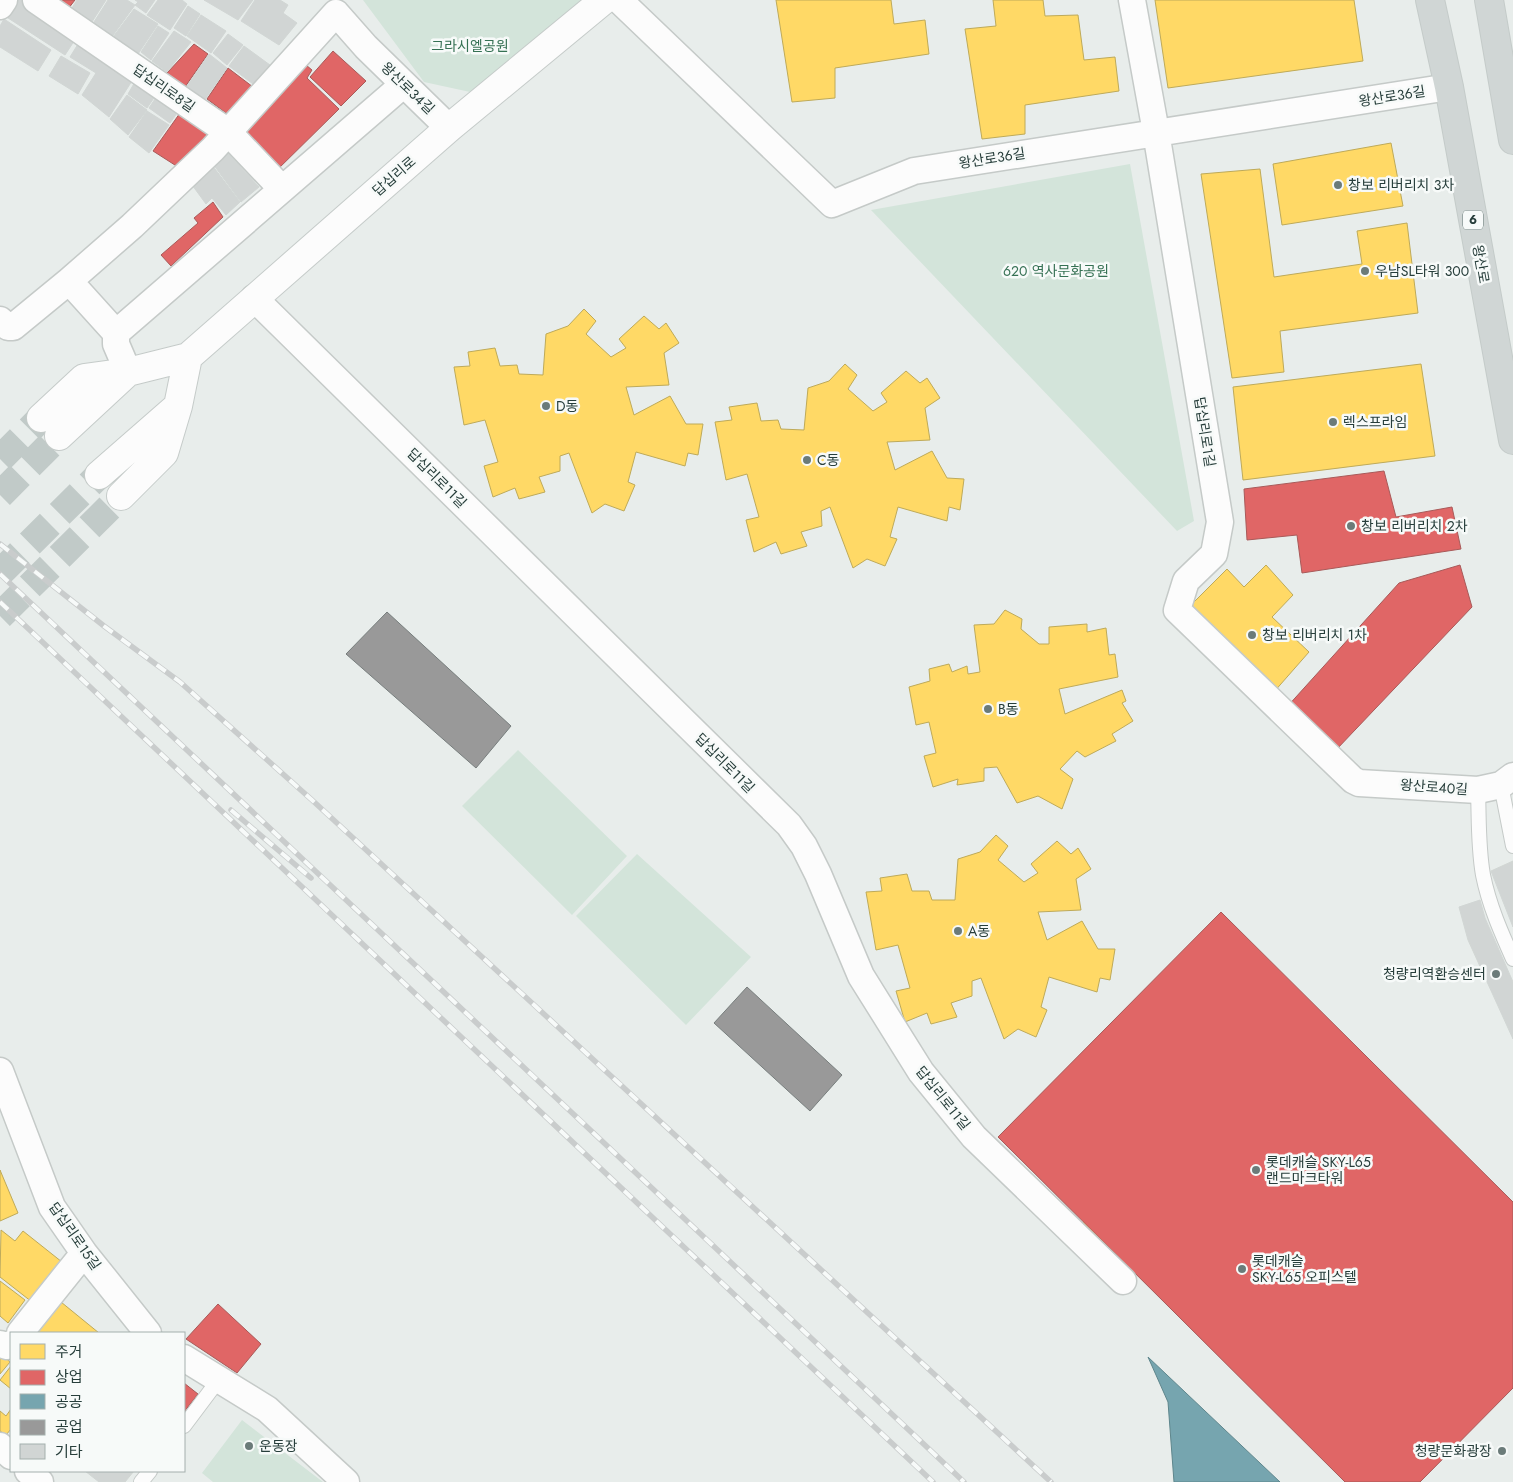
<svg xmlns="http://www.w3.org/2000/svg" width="1513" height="1482" viewBox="0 0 1513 1482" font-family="Jost,'Noto Sans KR',sans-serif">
<rect width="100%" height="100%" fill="#e8edeb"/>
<path fill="#d3e4da" d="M363 0H596L484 95 424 82Z
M1130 164 1194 521 1177 531 871 210Z
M518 750 627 856 572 915 462 806Z
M637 854 751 957 686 1025 576 916Z
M242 1420 323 1482H213L202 1473Z"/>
<path fill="#ffd966" stroke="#beaa59" d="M776 0H891L894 24 925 20 929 54 835 68V98L792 102Z
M993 0H1043L1045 16 1078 15 1084 60 1115 57 1119 91 1025 105V134L982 139 965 29 996 26Z
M1155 0H1354L1363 61 1168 88Z
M1391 143 1403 206 1282 225 1273 164Z
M1260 169 1274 277 1362 264 1357 231 1407 223 1418 313 1280 331 1284 372 1232 378 1201 174Z
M584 309 596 321 586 334 611 357 626 348 619 339 644 316 659 329 666 323 679 343 664 353 669 385 626 387 634 415 670 396 686 424H703L698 455 688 453 685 466 636 452 628 482 635 485 624 511 605 504 592 513 569 453 560 456V471L539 477 545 492 519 499 515 488 493 497 484 466 498 462 485 420 464 425 454 367 470 366 468 352 495 348 500 366 517 365 519 374 543 375 546 334 568 326Z
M845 364 857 375 848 389 873 411 887 402 881 393 906 371 920 383 927 378 940 398 925 408 930 440 887 442 895 470 932 451 947 478 964 479 960 510 949 507 947 521 898 507 890 537 897 539 885 566 867 559 853 568 830 507 821 511 822 526 801 532 807 546 781 554 776 542 754 552 746 520 759 517 747 474 726 480 715 422 732 420 729 407 757 403 761 421 778 420 781 429 804 430 808 388 829 381Z
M1421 364 1435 456 1243 480 1233 387Z
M1266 565 1293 595 1272 617 1309 652 1273 693 1187 609 1227 569 1244 587Z
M1005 610 1022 619 1021 629 1039 644H1049V627L1087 624V632L1106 628 1109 655 1115 654 1118 677 1059 689 1065 714 1122 690 1126 701 1122 703 1133 721 1112 734 1116 741 1085 757 1077 751 1060 769 1073 779 1062 809 1038 796 1017 803 997 767 984 768V781L957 785 958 779 933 787 924 756 936 753 929 722 916 725 909 687 930 681 929 669 949 664 952 672 967 666 968 674 980 672 974 625 994 624Z
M996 835 1008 846 998 860 1024 882 1038 873 1031 864 1057 841 1071 854 1078 848 1091 869 1076 879 1081 910 1038 912 1047 940 1082 921 1098 949H1115L1110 980 1100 978 1097 992 1049 977 1041 1007 1047 1010 1036 1037 1018 1029 1004 1039 981 978 972 981V996L951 1003 957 1017 931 1024 927 1013 905 1022 896 991 910 988 898 945 876 950 866 892 882 891 880 878 907 874 912 891H929L932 900H955L958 859 980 852Z
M1194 1110 1400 1315 1291 1420 1082 1223Z
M0 1170 18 1213 0 1221Z
M1 1230 15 1241 23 1231 62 1262 32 1302 0 1277Z
M0 1281 25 1300 8 1323 0 1316Z
M61 1302 99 1333H37Z
M0 1353 10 1362 0 1374Z
M11 1366V1389L0 1380Z
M11 1409V1429L6 1435 0 1431V1411L6 1416Z"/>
<path fill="#e06666" stroke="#a85a59" d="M55 0H75L68 9Z
M194 44 208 54 185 87 167 73Z
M333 51 366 81 341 106 310 77Z
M300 60 312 70 307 78 339 109 274 173 235 131Z
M228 68 253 87 230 116 207 99Z
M185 106 218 129 178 167 153 151Z
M213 202 223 217 171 266 161 255 198 223 194 218Z
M1384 471 1396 517 1452 507 1461 549 1302 573 1297 535 1247 540 1244 489Z
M1460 565 1472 607 1336 750 1286 708 1399 583Z
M1221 912 1513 1202V1388L1420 1482H1345L998 1137Z
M218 1304 261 1344 237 1373 186 1339Z
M184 1383 198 1394 184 1412Z"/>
<path fill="#76a5af" stroke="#5e868c" d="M1148 1357 1280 1482H1174L1168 1402Z"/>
<path fill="#999" stroke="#777e7d" d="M387 612 511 726 476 768 346 654Z
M747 987 842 1075 810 1111 714 1023Z"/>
<path fill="#d1d5d4" stroke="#d1d6d4" d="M16 0H28L78 35 65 55 5 16Z
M77 0H106L90 25 70 11Z
M108 0H127L135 5 111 38 92 25Z
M135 0H155L146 13 135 5 138 2Z
M158 0H182L187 4 170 30 147 15Z
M204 0H253L238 20Z
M255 0H280L288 5 283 13 297 23 279 45 241 21Z
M188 6 200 14 186 36 174 28Z
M134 9 158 24 138 54 113 37Z
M201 15 226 31 211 53 187 36Z
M4 19 51 50 38 71 0 47V26Z
M158 26 169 33 151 60 141 52Z
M174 31 191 42 167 72 152 61Z
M228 34 243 45 227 65 213 53Z
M83 36 137 73 109 117 82 95 96 73 70 57Z
M244 46 270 65 253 84 229 66Z
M209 54 227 68 204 101 185 89Z
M61 56 90 73 78 94 49 76Z
M139 75 160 89 147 108 128 94Z
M161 90 182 106 170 123 149 108Z
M127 95 147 110 128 135 110 119Z
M147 111 169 125 149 153 129 137Z
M227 152 259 187 241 202 213 164Z
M212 165 240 202 226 215 212 198 206 204 187 178Z
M1513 861V927L1491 871Z
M1480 900 1485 918 1513 982V1039L1468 940 1459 907Z
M85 1471H134L125 1482H99Z"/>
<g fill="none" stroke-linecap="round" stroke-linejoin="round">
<path stroke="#c1cac8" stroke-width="28" stroke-dasharray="28 14" stroke-linecap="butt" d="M0 459 41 418
M0 495 59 436
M0 573 99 475
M0 616 121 496"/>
<g stroke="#c5cac8" stroke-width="16">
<path id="service" d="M1501 785 1513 846
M1478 790C1479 818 1478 847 1483 875 1489 905 1501 932 1513 959
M184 1426 220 1378
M141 1482 150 1471"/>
</g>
<g stroke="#c5cac8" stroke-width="29">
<path id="minor" d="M36 0 228 132 282 189
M619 0 832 204 914 171 1449 87
M1132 0 1156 132 1220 522 1214 554 1186 581 1177 610 1353 780 1359 783 1478 790 1501 785 1513 776
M0 6 4 0
M69 281 132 226 213 149 336 13 366 47 449 128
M254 298 789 825 804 846 818 874 861 976 921 1072 974 1137 1123 1281
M0 320 8 327H13L69 281 116 333V344L128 372
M116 333 404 84
M0 1071 52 1207 84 1253 148 1333
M20 1333 84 1253
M0 1344 7 1346 11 1344
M184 1358 267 1409 346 1482
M0 1446 11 1456
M28 1471 40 1482"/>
</g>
<g stroke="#c5cbc9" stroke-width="30">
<path id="secondary" d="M41 418 84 378 128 372 188 357 449 128 604 0
M59 436 128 372
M99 475 178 406
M121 496 164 453 178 406 188 357"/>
</g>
<g stroke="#c4cbc9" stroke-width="30">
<path id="primary" d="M1430 0 1449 87 1513 440
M1489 0 1513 140"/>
</g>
<use href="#service" stroke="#fcfcfc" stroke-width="14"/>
<use href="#minor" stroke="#fcfcfc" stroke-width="26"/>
<use href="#secondary" stroke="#fcfcfc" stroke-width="28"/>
<use href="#primary" stroke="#d0d6d5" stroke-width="28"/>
<g stroke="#c9cccc" stroke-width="5.5">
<path id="rail" d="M0 544 104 626 180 682 312 800 1051 1482
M0 574 964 1482
M0 602 933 1482
M231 810 311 878"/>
</g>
<use href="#rail" stroke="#f7faf9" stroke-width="4" stroke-dasharray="11" stroke-linecap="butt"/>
</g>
<g fill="#6b7b79" stroke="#f7faf9" stroke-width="2">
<circle cx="1338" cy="185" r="5"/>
<circle cx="1365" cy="271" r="5"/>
<circle cx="546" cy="406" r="5"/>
<circle cx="1333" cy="422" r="5"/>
<circle cx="807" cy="460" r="5"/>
<circle cx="1351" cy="526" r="5"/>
<circle cx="1252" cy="635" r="5"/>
<circle cx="988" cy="709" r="5"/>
<circle cx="958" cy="931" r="5"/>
<circle cx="1496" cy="974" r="5"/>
<circle cx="1256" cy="1170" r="5"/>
<circle cx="1242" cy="1269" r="5"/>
<circle cx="249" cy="1446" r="5"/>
<circle cx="1502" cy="1451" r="5"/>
</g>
<g text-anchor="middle" stroke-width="5" stroke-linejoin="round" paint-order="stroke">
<rect fill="#f7faf9" stroke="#657674" stroke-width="1" x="1463" y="210.5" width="20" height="19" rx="4"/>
<g font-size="12" font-weight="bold" fill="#273e3b">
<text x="1473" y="224">6</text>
</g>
<g font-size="14" fill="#367154" stroke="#f7faf9">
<text x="470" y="51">그라시엘공원</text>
<text x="1056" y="276">620 역사문화공원</text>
</g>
<g font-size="14" fill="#273e3b" stroke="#f7faf9">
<text transform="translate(164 88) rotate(35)" y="5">답십리로8길</text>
<text transform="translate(408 88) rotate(44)" y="5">왕산로34길</text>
<text transform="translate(1392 96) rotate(-9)" y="5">왕산로36길</text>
<text transform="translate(992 158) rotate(-9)" y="5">왕산로36길</text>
<text transform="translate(394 176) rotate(-41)" y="5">답십리로</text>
<text transform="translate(1481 264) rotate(80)" y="5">왕산로</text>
<text transform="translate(1205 432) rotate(81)" y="5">답십리로1길</text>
<text transform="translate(437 478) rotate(45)" y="5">답십리로11길</text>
<text transform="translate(725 763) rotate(45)" y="5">답십리로11길</text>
<text transform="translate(1434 787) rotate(4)" y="5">왕산로40길</text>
<text transform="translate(943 1098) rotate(51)" y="5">답십리로11길</text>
<text transform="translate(75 1236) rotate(55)" y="5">답십리로15길</text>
</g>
<g font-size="14" fill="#273e3b" stroke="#f7faf9" text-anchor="start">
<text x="1348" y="190">창보 리버리치 3차</text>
<text x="1375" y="276">우남SL타워 300</text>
<text x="556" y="411">D동</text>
<text x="1343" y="427">렉스프라임</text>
<text x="817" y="465">C동</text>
<text x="1361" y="531">창보 리버리치 2차</text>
<text x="1262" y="640">창보 리버리치 1차</text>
<text x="998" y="714">B동</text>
<text x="968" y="936">A동</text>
<text x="1486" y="979" text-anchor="end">청량리역환승센터</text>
<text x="1266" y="1167">롯데캐슬 SKY-L65<tspan x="1266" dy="16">랜드마크타워</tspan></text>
<text x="1252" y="1266">롯데캐슬<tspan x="1252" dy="16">SKY-L65 오피스텔</tspan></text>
<text x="259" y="1451">운동장</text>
<text x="1492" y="1456" text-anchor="end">청량문화광장</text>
</g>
</g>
<rect x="10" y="1332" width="175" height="140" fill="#f7faf9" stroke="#a4afad"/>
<rect x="20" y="1344" width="25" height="15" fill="#ffd966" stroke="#a4afad"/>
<text x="55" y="1357" font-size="15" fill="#273e3b">주거</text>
<rect x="20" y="1370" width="25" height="15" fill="#e06666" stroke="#a4afad"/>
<text x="55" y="1382" font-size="15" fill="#273e3b">상업</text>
<rect x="20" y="1394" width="25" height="15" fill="#76a5af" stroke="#a4afad"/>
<text x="55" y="1407" font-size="15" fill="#273e3b">공공</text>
<rect x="20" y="1420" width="25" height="15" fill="#999999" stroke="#a4afad"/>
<text x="55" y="1432" font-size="15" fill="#273e3b">공업</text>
<rect x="20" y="1444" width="25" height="15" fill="#d1d5d4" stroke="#a4afad"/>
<text x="55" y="1457" font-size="15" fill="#273e3b">기타</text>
</svg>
